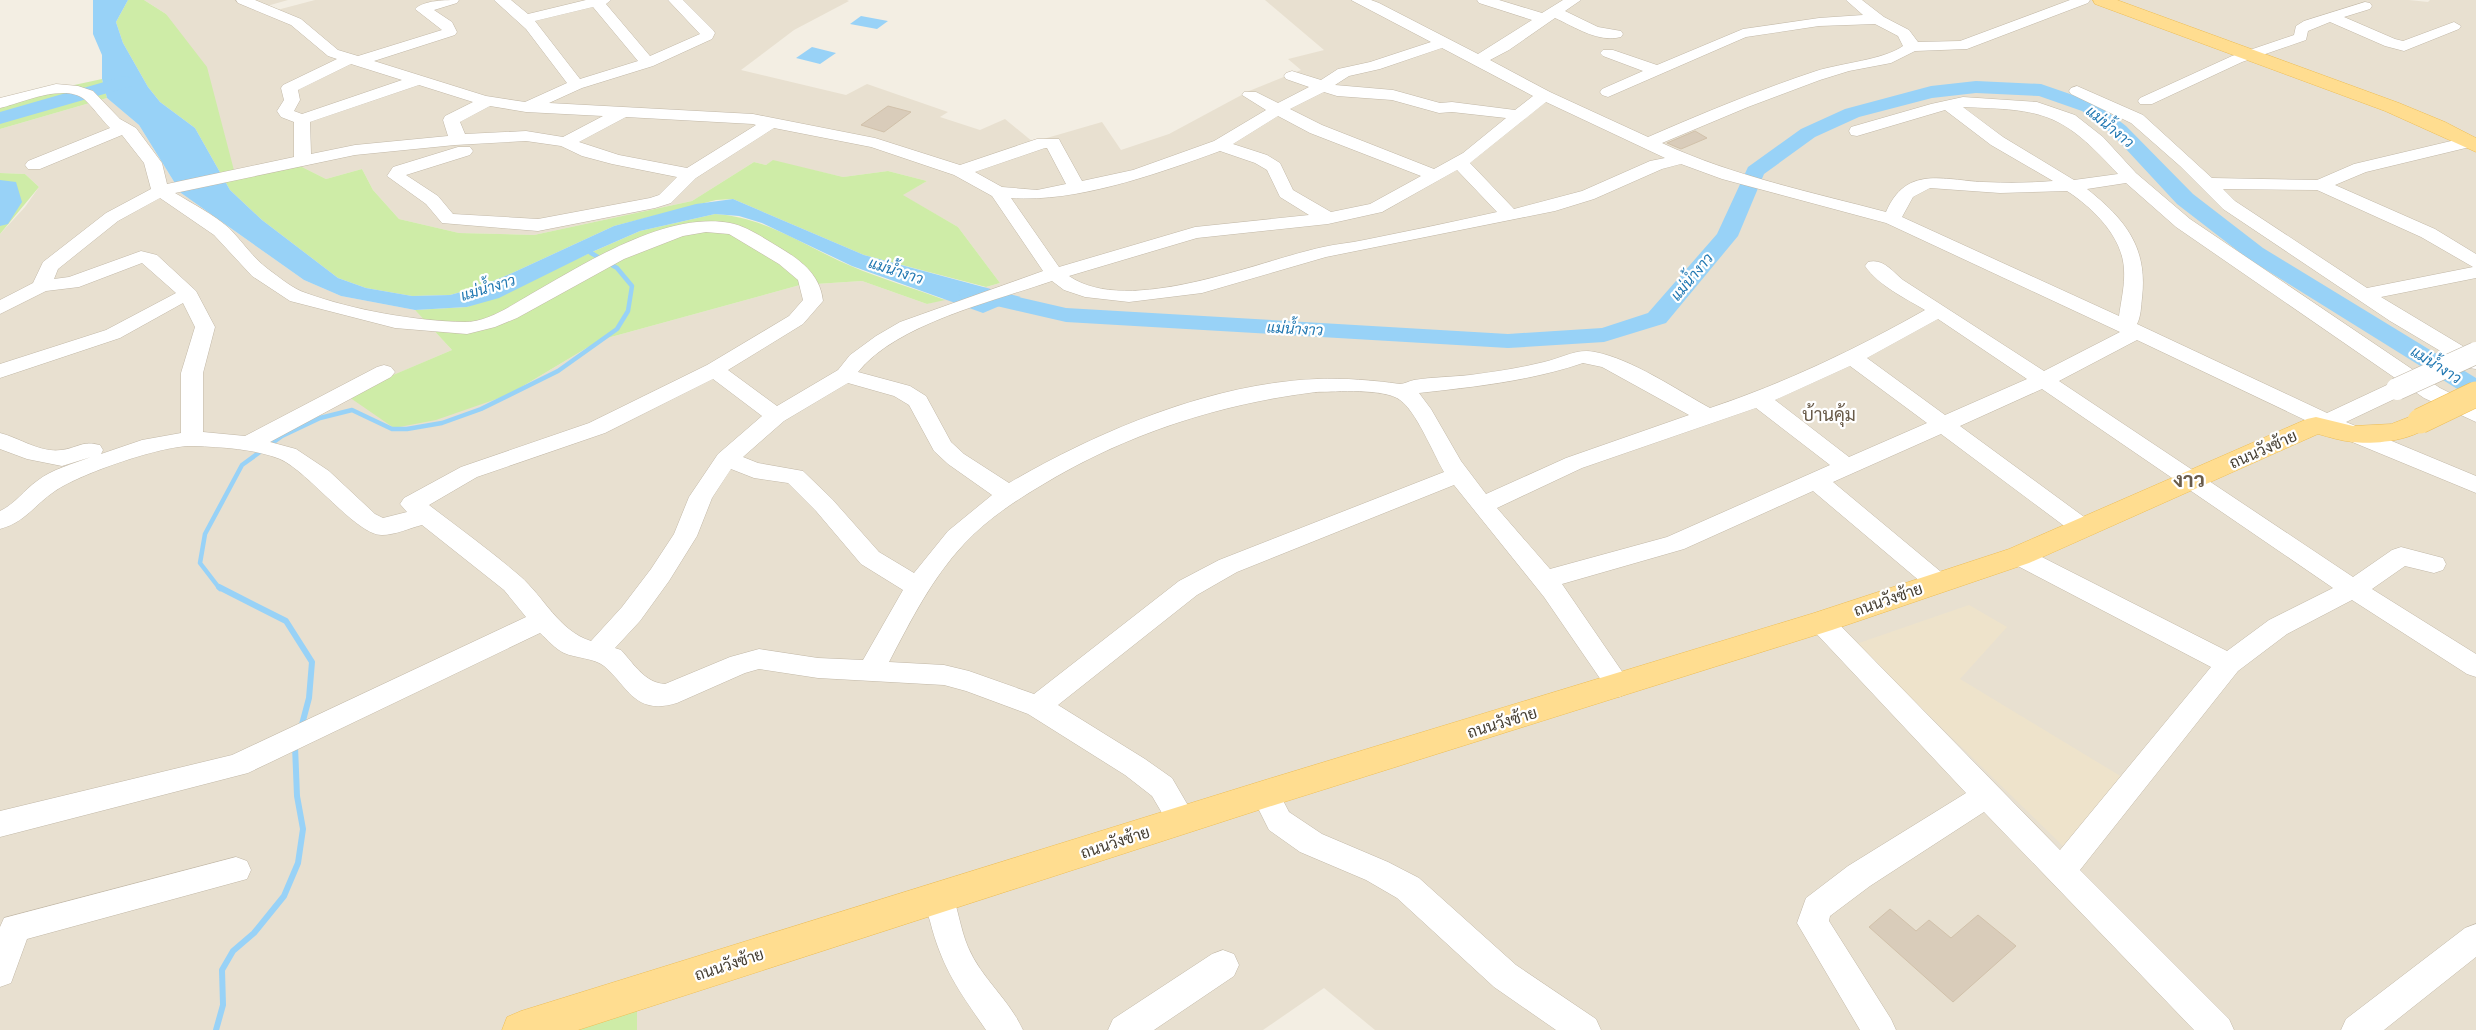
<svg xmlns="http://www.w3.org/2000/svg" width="2476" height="1030" viewBox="0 0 2476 1030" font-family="'Source Sans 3',Sarabun,sans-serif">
<rect width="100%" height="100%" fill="#f3eee3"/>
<path fill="#e8e0d0" d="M144 0H288L267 6 277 10 315 0H847L849 1 794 30 741 70 846 95 867 84 948 112 940 117 980 130 1005 119 1033 142 1102 122 1121 150 1169 134 1249 91 1301 70 1288 59 1324 50 1265 0H2409L2428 2 2430 0H2476V1030H1375L1324 988 1263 1030H637V1009L574 1030H0V234L25 207 39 187 25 174 0 173V129L107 98 139 125 181 193 304 280 341 296 415 310 452 350 347 395H508L600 340 800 285 862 281 927 304 1000 283 958 227 902 195 927 181 888 171 843 177 773 161 766 165 754 162 692 201 534 235 459 233 399 219 373 190 362 169 326 179 296 164 236 178 166 14Z"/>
<path fill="#eee3cb" d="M1969 605 2007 627 1960 679 2122 777 2065 848 1856 644Z"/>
<path fill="#ceeca7" d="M128 0H144L166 14 207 67 236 178 296 164 326 179 362 169 373 190 399 219 459 233 534 235 692 201 754 162 766 165 773 160 843 177 888 171 927 181 903 195 958 227 1000 283 986 287 864 255 733 199 716 200 614 226 510 274 479 287 450 295 412 296 366 288 338 278 262 220 230 190 195 128 160 102 148 87 123 43 116 22Z
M102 79 107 98 0 129V101Z
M0 173 25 174 39 187 0 234Z
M715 214C766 217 804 246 851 266 881 279 914 288 945 300L927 304 862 281 800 285 600 340 508 395 436 420 394 428 346 395 452 350 415 310 467 307 640 231Z
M637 1009V1030H574Z"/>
<path fill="#98d2f7" d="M93 0H128L116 22 123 43 148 87 160 102 195 128 230 190 262 220 338 278 366 288 412 296 450 295 479 287 510 274 614 226 696 204 733 199 864 255 1021 297 983 313 852 266 762 223 739 216 715 214 640 231 592 252 499 298 467 307 415 310 341 296 304 280 181 193 139 125 107 98 102 79V55L93 34Z
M861 16 888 21 877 29 850 24Z
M812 47 836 53 820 64 796 58Z"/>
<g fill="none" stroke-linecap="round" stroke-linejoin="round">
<path stroke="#98d2f7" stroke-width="4" d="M585 249 593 254"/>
<path stroke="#98d2f7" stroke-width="4.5" d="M220 589 200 563 205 534 242 465 282 436 320 418 352 410 392 429H407L442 423 481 409 558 371 617 329 628 311 632 286 617 268 591 253"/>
<path stroke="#98d2f7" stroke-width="6" d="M219 587 286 621 312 662 309 698 301 728
M216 1030 223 1005 222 970 233 951 254 933 284 896 298 863 303 829 297 796 295 746"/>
<path fill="#98d2f7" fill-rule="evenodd" d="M125 76 132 78 135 82 132 86 0 124V112Z
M1976 81 2041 84 2096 103 2126 126 2193 194 2263 248 2476 378V397L2467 395 2247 258 2177 204 2112 134 2082 111 2039 96 1976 93 1932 98 1859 117 1815 137 1764 174 1738 236 1666 323 1604 342 1508 348 1066 322 962 298 958 293 962 288 970 286 1066 308 1508 334 1602 328 1648 313 1717 234 1748 167 1801 129 1845 109 1931 86Z
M0 180 16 182 22 202 8 224 0 226Z"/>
</g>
<path fill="#d9ccba" stroke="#d1c1aa" d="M888 106 911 112 884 132 861 125Z
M1695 131 1707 138 1681 149 1667 143Z
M1890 909 1916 931 1929 920 1951 938 1978 915 2016 946 1953 1002 1869 927Z"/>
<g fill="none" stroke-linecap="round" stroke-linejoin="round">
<g stroke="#c2b8a7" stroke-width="1">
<path id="minor" d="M236 0H255L301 19 338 50 358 56 442 30 415 9C424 0 446 0 459 0L457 3 434 10 452 22 457 32 455 35 374 61 486 96 525 102 567 83 526 29 494 0H511L528 14 586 0H611L606 4 650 56 700 34 668 0H683L713 30 715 33 712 39 653 66 582 88 549 103 753 114 875 138 960 165 1037 139H1059L1061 143 1082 181 1133 170 1214 141 1266 110 1242 95 1244 92H1256L1278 103 1309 87 1286 79 1284 76 1286 73 1292 71 1321 80 1338 69 1370 62 1431 42 1351 0H1371L1379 3 1478 54 1532 20 1479 3 1477 0H1499L1542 13 1563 0H1581L1565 11 1598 27 1621 31 1623 34 1621 37C1598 43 1575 27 1555 18L1509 50 1490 60 1550 92 1648 137C1703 113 1759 90 1816 71 1841 63 1883 60 1903 46L1898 36 1875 24 1819 26 1746 37 1608 97 1602 95 1600 92 1602 89 1643 71 1603 56 1600 53 1603 50H1613L1657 65 1743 29 1819 18 1863 15 1846 0H1862L1884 17 1909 30 1918 42 1960 41 2070 0H2090L2088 3 1967 49 1915 51 1891 63 1849 71 1820 80 1748 107 1662 143C1733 176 1811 192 1886 212 1906 165 1943 180 1983 182 2006 183 2030 183 2053 181L1991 145 1945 110 1857 136 1851 135 1849 131 1851 127 1931 104 1963 97 2037 102 2075 115 2103 137 2136 173 2190 219 2440 388 2476 406V422L2424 398 2176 227 2126 183 2087 189C2125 219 2148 247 2142 298 2141 306 2141 317 2137 324L2327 413 2389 384 2397 382 2405 384 2408 389 2405 394 2346 422 2476 476V493L2345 439 2137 340 2059 381 2353 577 2392 550 2401 547 2443 558 2446 564 2443 570 2434 573 2405 566 2372 589 2476 654V677L2467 674 2352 600 2287 634 2238 671 2080 870 2229 1019 2234 1030H2194L1984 812 1870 886 1830 916 1829 921 1891 1019 1896 1030H1860L1797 923 1806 898 1848 866 1966 793 1812 629 1808 622 1812 615 1821 612 1830 615 2060 850 2211 667 2010 562 2007 556 2010 550 2019 547 2028 550 2227 651 2269 620 2333 588 2042 389 1960 426 2091 522 2095 528 2091 534 2083 536 2075 534 1941 434 1833 482 1946 576 1949 582 1946 588 1937 591 1928 588 1813 491 1684 549 1562 584 1632 686 1628 693 1619 697 1610 693 1544 597 1454 485 1237 572 1197 595 1058 705 1145 759 1172 778 1197 821 1192 830 1182 834 1172 830 1152 796 1125 775 1028 714 966 691 944 685 818 678 759 669 745 673 677 703C634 716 628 686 604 666 594 658 575 658 564 653 555 649 547 639 540 633L248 773 0 837V811L232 755 526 617 504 590 422 525C410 528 395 535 382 535 357 536 309 472 280 459 255 449 221 447 194 446 165 444 79 474 55 491 34 505 26 522 0 529V511C15 504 24 490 37 481 52 469 73 464 91 457L62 466 27 459 0 449V433C20 438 40 453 61 450 78 448 82 440 100 445L103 450 101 454 142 440 181 433V373L195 327 183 303 120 338 0 378V364L106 330 176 293 142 263 79 287 46 291 0 314V300L33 283 43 262 106 213 151 189 144 163 122 135 40 169H28L25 165 28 161 110 128C101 119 93 107 84 99 64 83 21 103 0 108V98L56 84 78 86 93 91 120 119 136 128 162 163 167 184 294 157V122L281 117 277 111 284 100 281 88 283 85 337 59 328 56 291 25 238 3ZM593 7 638 61 580 79 535 21ZM1442 48 1533 96 1515 110 1452 102 1440 103 1393 90 1335 85 1349 76 1380 69ZM351 64 402 80 302 114 294 111 300 100 298 90ZM419 85 473 102 445 116 443 120 448 136 355 145 311 154 310 122ZM1324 92 1337 96 1392 100 1439 113 1452 112 1506 118 1463 153 1434 169 1322 125 1290 109ZM1546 102 1665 158 1650 161 1582 191 1514 209 1470 163ZM490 106 526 112 603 116 563 137 526 131 465 134 460 122ZM1963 107C2045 110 2061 112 2118 174L2074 180 2003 137ZM1278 116 1310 133 1421 176 1370 204 1331 212 1293 190 1280 163 1267 155 1233 144ZM626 117 753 124 756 125 687 168 619 155 579 142ZM774 128 871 147 954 175 992 196 1043 271 900 322 876 336 850 355 838 370 777 406 728 370 803 324 823 301C820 273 799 259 777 246 762 237 746 226 730 223 666 211 584 264 531 294 512 305 488 322 465 322 415 321 353 310 306 293 293 289 279 277 268 269 253 258 242 241 229 228 213 214 193 204 175 193L355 155 455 145 526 141 561 146 582 156 612 164 677 177 659 195 650 198 538 219 453 214 438 196 406 175 470 155 473 151 470 147H458L393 167 387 176 426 204 442 223 538 231 655 208 671 203 696 178ZM1045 148H1047L1066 184 1037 190 1002 187 975 172ZM1220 151 1255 163 1267 170 1280 197 1309 215 1195 227 1059 267 1011 198C1077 203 1159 173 1220 151ZM1681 164 1722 179 1886 223 2120 332 2044 371 1903 280C1892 271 1883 258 1868 262L1865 266C1879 286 1905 298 1925 310 1856 349 1785 383 1710 408 1677 390 1632 359 1595 352 1577 348 1562 358 1544 362 1520 368 1494 372 1470 375 1451 377 1432 377 1414 380 1409 381 1404 384 1400 384 1372 380 1345 378 1317 379 1212 383 1098 431 1009 483L964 454 951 442 926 396 910 386 858 372C896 324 994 301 1052 281L1064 290 1085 297 1129 302 1202 293 1326 257 1555 211 1594 199 1662 169ZM1457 170 1497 212C1453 222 1408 231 1364 240 1350 243 1336 244 1323 247 1258 261 1128 317 1069 276L1197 238 1328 224 1382 212ZM1930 188 2000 193 2067 191C2093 208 2123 237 2124 270 2125 285 2121 301 2119 316L1902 217 1913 197ZM160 198 214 235 252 276 290 301 395 328 467 334 495 327 517 318 624 259 683 236 706 232 729 234 779 264 798 280 803 300 789 316 707 365 589 423 461 467 404 498 400 504 407 512 383 518 375 514 329 471 296 449 270 442 391 377 395 372 391 367 384 365 377 367 245 436 203 432V373L215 327 196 291 157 255 141 251 69 277 54 279 58 269 118 221ZM1938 319 2027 379 1945 415 1867 358ZM1583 363 1602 367 1689 415 1566 458 1486 494 1461 461 1431 409 1419 393C1474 387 1530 381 1583 363ZM1850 366 1927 423 1849 457 1775 400ZM713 379 762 416 718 454 689 497 674 534 651 569 622 607 591 641C559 631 544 597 520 576 491 551 459 528 429 505L477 477 605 433ZM848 383 894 396 909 405 934 451 948 464 992 495 948 531 914 573 879 552 832 499 803 471 758 463 743 457 784 421ZM1316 392C1337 392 1384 388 1400 400 1416 411 1433 453 1444 472L1219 560 1179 581 1034 694 969 671 944 665 889 662C911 620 932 578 964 544 986 520 1015 501 1042 485 1126 434 1219 404 1316 392ZM1756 408 1830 465 1667 537 1550 569 1497 508 1582 468ZM731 469 754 478 788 483 816 511 861 564 903 590 863 660 818 658 759 649 730 657 665 684C645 683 634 664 621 650L615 648 640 621 669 581 697 536 712 498Z
M2365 2 2370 3 2372 6 2370 9 2344 17 2395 39 2403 41 2454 22 2461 26 2459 29 2404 51 2385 46 2330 22 2308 31 2306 40 2242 62 2152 104H2140L2138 101 2140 98 2232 56 2294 35 2296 26 2304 21Z
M2077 86 2143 115 2212 178 2317 180 2354 164 2468 137 2474 138 2476 141 2474 146 2366 172 2335 185 2435 229 2476 254V278L2381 297 2476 354V369L2469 368 2390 321 2223 209 2180 166 2131 123 2071 94 2069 91 2071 88ZM2223 189 2317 190 2421 237 2473 267 2367 288 2235 201Z
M1265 782 1275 785 1289 812 1322 834 1388 862 1419 878 1516 965 1596 1019 1601 1030H1556L1494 987 1397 898 1366 880 1300 852 1269 830 1251 794 1255 785Z
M236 857 247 861 251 870 247 879 27 939 11 983 0 987V927L4 918Z
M939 884 950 888C958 907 960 928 968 947 981 978 1009 999 1023 1030H986C959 991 942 968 930 921 926 909 923 900 928 888Z
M2476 924V957L2384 1030H2341L2346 1019 2465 928Z
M1223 950 1234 954 1239 965 1234 976 1154 1030H1108L1113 1019 1212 954Z"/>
</g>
<g stroke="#eebe55" stroke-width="1">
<path id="major" d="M2093 0H2117L2399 103 2445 122 2476 138V152L2385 111 2095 4Z
M2420 413 2429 415 2433 421C2421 440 2374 445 2353 442 2341 441 2329 437 2318 434L2029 563 1832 630 1265 808 578 1030H502L507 1017 521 1011 1265 780 1814 613 2009 549 2307 419 2316 417 2353 426 2391 424Z"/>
</g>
<use href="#minor" fill="#fff" fill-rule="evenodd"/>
<use href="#major" fill="#ffdd90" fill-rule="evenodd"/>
<g stroke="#c2b8a7" stroke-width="23" stroke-linecap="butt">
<path id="minor-bridge" d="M2397 389 2476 353"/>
</g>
<g stroke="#eebe55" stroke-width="26" stroke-linecap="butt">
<path id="major-bridge" d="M2420 421 2476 394"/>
</g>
<use href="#minor-bridge" stroke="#fff" stroke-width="22"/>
<use href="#major-bridge" stroke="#ffdd90" stroke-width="25"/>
</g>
<g text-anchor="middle" stroke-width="4.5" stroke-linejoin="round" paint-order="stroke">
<g font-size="15" font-style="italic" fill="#2178b2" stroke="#fff">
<text transform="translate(2110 127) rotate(39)" y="5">แม่น้ำงาว</text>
<text transform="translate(896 271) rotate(18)" y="5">แม่น้ำงาว</text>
<text transform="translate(1692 277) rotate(-50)" y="5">แม่น้ำงาว</text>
<text transform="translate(488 288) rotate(-17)" y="5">แม่น้ำงาว</text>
<text transform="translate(1295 329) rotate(3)" y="5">แม่น้ำงาว</text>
<text transform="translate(2436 365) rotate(32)" y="5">แม่น้ำงาว</text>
</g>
<g font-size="16" fill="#453e32" stroke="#fff">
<text transform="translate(2263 449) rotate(-24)" y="6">ถนนวังซ้าย</text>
<text transform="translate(1888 599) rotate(-19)" y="6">ถนนวังซ้าย</text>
<text transform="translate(1502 722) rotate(-17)" y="6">ถนนวังซ้าย</text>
<text transform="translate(1115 842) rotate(-18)" y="6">ถนนวังซ้าย</text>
<text transform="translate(729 964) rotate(-18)" y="6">ถนนวังซ้าย</text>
</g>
<g font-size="18" fill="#695b49" stroke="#fff">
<text x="1829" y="421">บ้านคุ้ม</text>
</g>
<g font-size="21" font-weight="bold" fill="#695b49" stroke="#fff">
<text x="2189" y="487">งาว</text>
</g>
</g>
</svg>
